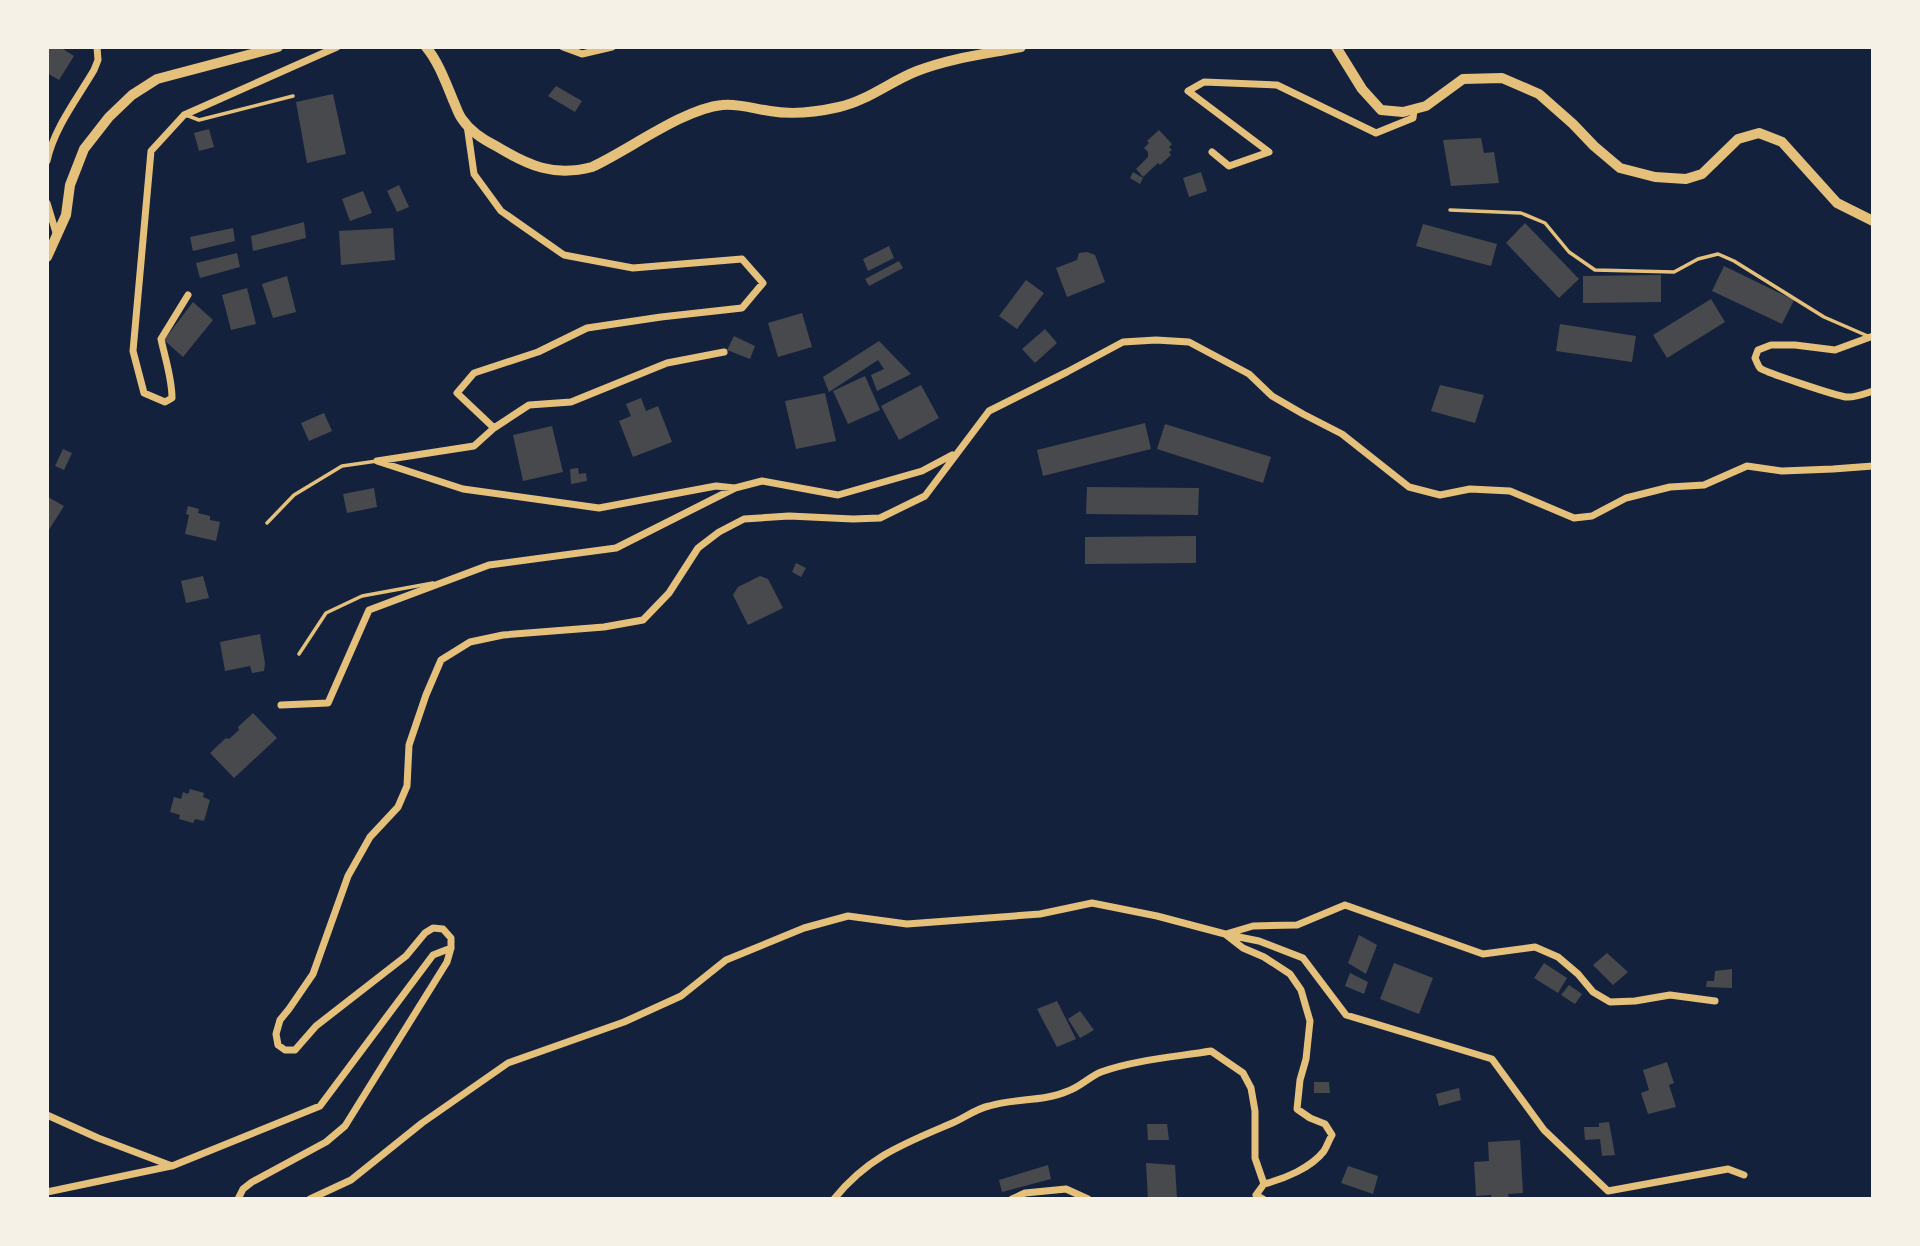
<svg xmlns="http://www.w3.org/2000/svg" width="1920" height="1246" viewBox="0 0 1920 1246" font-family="'Public Sans',sans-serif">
<rect width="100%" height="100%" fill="#14213d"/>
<path fill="#48494c" d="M47 47H60L74 56 59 80 47 73Z
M556 86 582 101 575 112 548 96Z
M333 94 346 154 307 163 296 102Z
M209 129 214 147 199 151 194 133Z
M1159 130 1172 144 1169 147 1172 150 1169 152 1171 155 1160 165 1158 163 1143 177 1136 169 1148 157V152L1144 148 1149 143 1147 141Z
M1481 138 1484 153 1494 152 1499 183 1451 186 1443 140Z
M1133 172 1143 178 1140 184 1130 178Z
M1201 172 1207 191 1189 197 1183 178Z
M399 185 409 207 397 212 387 191Z
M363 191 372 213 350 221 342 199Z
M304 222 306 238 253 251 251 236Z
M1525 223 1579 279 1559 298 1506 243Z
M1423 224 1497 244 1491 266 1416 246Z
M233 228 235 241 193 251 190 237Z
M393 228 395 260 341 265 339 231Z
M889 246 894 258 868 271 863 259Z
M1087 252 1095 255 1105 282 1067 297 1056 268 1077 260 1079 253Z
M237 253 240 267 200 278 196 263Z
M899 261 903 268 869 286 865 279Z
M1724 266 1794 300 1782 324 1712 291Z
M1661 275V302L1583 303V276Z
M287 276 296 312 273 318 262 284Z
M1026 280 1044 293 1017 329 999 316Z
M247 288 256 324 231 330 222 295Z
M1711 299 1725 322 1667 358 1653 335Z
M193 302 213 320 183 357 164 340Z
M802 313 812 347 778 357 768 323Z
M1560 324 1636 336 1632 362 1556 351Z
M1045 329 1057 343 1035 363 1022 349Z
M734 336 755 346 750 359 727 350Z
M879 341 911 374 877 391 871 375 884 369 878 360 829 392 823 377Z
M865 376 880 410 848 424 833 391Z
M921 385 939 418 899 440 881 406Z
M1440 385 1484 395 1475 423 1431 411Z
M825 393 836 441 796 449 785 401Z
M641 398 646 411 658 406 672 442 633 457 619 421 631 416 626 404Z
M324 413 332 431 309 441 301 423Z
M1145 423 1151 449 1043 476 1037 450Z
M1165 424 1271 457 1263 483 1157 449Z
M552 426 563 472 523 481 513 435Z
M63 449 72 453 64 470 55 466Z
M578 468 579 474 586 473 587 481 571 484 570 469Z
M1087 487 1199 488 1198 515 1086 514Z
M374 488 377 507 347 513 343 494Z
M48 497 64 506 47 533V499Z
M188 506 199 509 198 513 210 516V520L220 522 216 541 185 534 189 515 186 514Z
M1196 536V563L1085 564V537Z
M796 563 806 568 801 577 792 572Z
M203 576 209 598 186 603 181 581Z
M760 576 768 579 783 608 748 625 733 595 738 587Z
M260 634 265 663 264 671 252 673 250 666 225 671 220 642Z
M253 713 277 738 234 778 210 753 226 738 229 739 239 730 238 727Z
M190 789 204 793 203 797 210 800 204 821 195 819 193 823 179 819 180 815 170 812 174 797 181 799 183 792 188 794Z
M1359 935 1377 945 1366 974 1348 963Z
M1607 953 1628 972 1613 985 1593 965Z
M1394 963 1433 978 1419 1014 1380 999Z
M1544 963 1567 978 1558 993 1534 978Z
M1732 969V988L1706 987 1707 981H1714L1715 971Z
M1350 973 1368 982 1364 994 1345 986Z
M1569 985 1582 994 1575 1004 1561 995Z
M1057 1001 1076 1039 1057 1047 1037 1009Z
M1080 1011 1094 1030 1080 1038 1068 1019Z
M1667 1062 1674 1083 1669 1085 1676 1107 1648 1114 1641 1093 1649 1090 1643 1070Z
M1314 1082H1329L1330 1093H1314Z
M1459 1088 1461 1100 1439 1106 1436 1094Z
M1609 1122 1615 1155 1602 1156 1600 1139 1585 1140 1584 1127H1599V1123Z
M1147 1124H1167L1169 1140H1148Z
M1520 1140 1523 1193 1508 1194 1509 1198 1491 1199V1195L1476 1196 1474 1162 1489 1161 1488 1142Z
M1146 1163 1175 1165 1177 1199H1148Z
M1048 1165 1051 1179 1002 1192 999 1180Z
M1348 1166 1378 1176 1373 1194 1341 1183Z"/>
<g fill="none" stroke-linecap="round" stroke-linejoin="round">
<path stroke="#e5c07b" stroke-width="3.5" d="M186 115 199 120 293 96
M1450 210 1521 213 1545 223 1569 252 1595 270 1674 272 1698 259 1718 254 1734 261 1824 317 1870 337
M267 523 294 495 342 466 377 461
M299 654 326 613 362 596 433 583"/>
<path stroke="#e5c07b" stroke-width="7" d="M563 47 582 54 612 47
M467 125 474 174 501 211 564 255 633 268 742 259 763 283 742 308 661 317 587 328 538 352 474 373 457 393 494 428 474 446 377 461 463 489 599 508 716 486 735 488 762 481 838 495 922 471 952 455
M1212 152 1229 166 1269 152 1188 91 1204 82 1277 85 1376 133 1413 118 1414 110
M47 161C54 128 77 99 94 70L98 60 97 47
M47 203 57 236
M188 295 161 339C165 358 172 378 172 398L165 402 144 393 133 351 151 151 184 115 337 47
M1873 336 1835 350 1795 345H1771L1758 350 1755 358C1757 362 1758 366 1760 368 1764 372 1837 396 1846 397 1854 398 1864 394 1873 391
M494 428 529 405 571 402 667 363 724 352
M281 705 328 703 369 610 489 565 616 548 735 488
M1226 934 1253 926 1297 925 1345 905 1483 954 1535 947 1558 957 1578 974 1593 992 1610 1002 1635 1001 1670 995 1715 1001
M1229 935 1259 941 1303 958 1346 1015 1492 1059 1544 1130 1608 1191 1728 1169 1744 1175
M47 1115 98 1138 172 1166 320 1106 433 955 451 948
M47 1192 171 1166
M238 1199 243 1189 252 1182 326 1142 345 1126 447 962 451 948V938L443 929 433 928 425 933 406 956 316 1026 295 1050H285L278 1045 276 1034 280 1020 289 1009 313 974 348 876 370 837 398 807 407 786 409 745 426 695 441 660 470 642 503 635 604 627 643 620 669 593 698 548 719 532 744 519 789 516 853 519 880 518 925 496 989 411 1067 372 1123 342 1156 340 1189 342 1249 374 1272 396 1303 414 1342 434 1409 487 1440 495 1470 489 1510 491 1574 518 1592 516 1626 498 1670 487 1704 485 1747 466 1782 471 1833 469 1873 466
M310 1199 351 1180 422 1123 508 1063 624 1022 681 996 726 960 804 928 848 916 907 924 1040 914 1092 903 1157 916 1225 934 1243 948 1264 957 1290 974 1301 990 1310 1021 1306 1059 1300 1080 1297 1109 1310 1118 1325 1124 1332 1135C1329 1140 1327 1146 1324 1151 1311 1168 1284 1179 1264 1184L1255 1158V1111L1251 1088 1243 1073 1211 1051C1175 1057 1134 1060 1101 1072 1089 1077 1080 1087 1068 1091 1043 1102 1015 1098 989 1106 975 1109 963 1119 950 1124 903 1144 868 1157 834 1199
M1012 1199 1025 1193 1066 1189 1088 1199
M1263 1199 1256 1195 1264 1184"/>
<path stroke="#e5c07b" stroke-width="10" d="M426 47C438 61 446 83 453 100 456 106 458 114 462 119 470 131 484 140 496 146 529 166 554 177 592 167 629 150 683 109 722 105 738 103 754 109 770 111 792 115 817 112 839 107 867 101 891 81 917 71 950 58 986 54 1021 47
M1336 47 1362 89 1381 110 1403 112 1426 106 1463 79 1502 78 1539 94 1573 124 1594 146 1620 168 1655 177 1686 179 1702 174 1738 139 1759 133 1782 142 1837 203 1873 221
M47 257 66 215 70 185 84 149 109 117 132 95 157 79 278 47"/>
</g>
<rect width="1920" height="1246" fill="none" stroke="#f6f1e7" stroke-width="98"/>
</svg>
